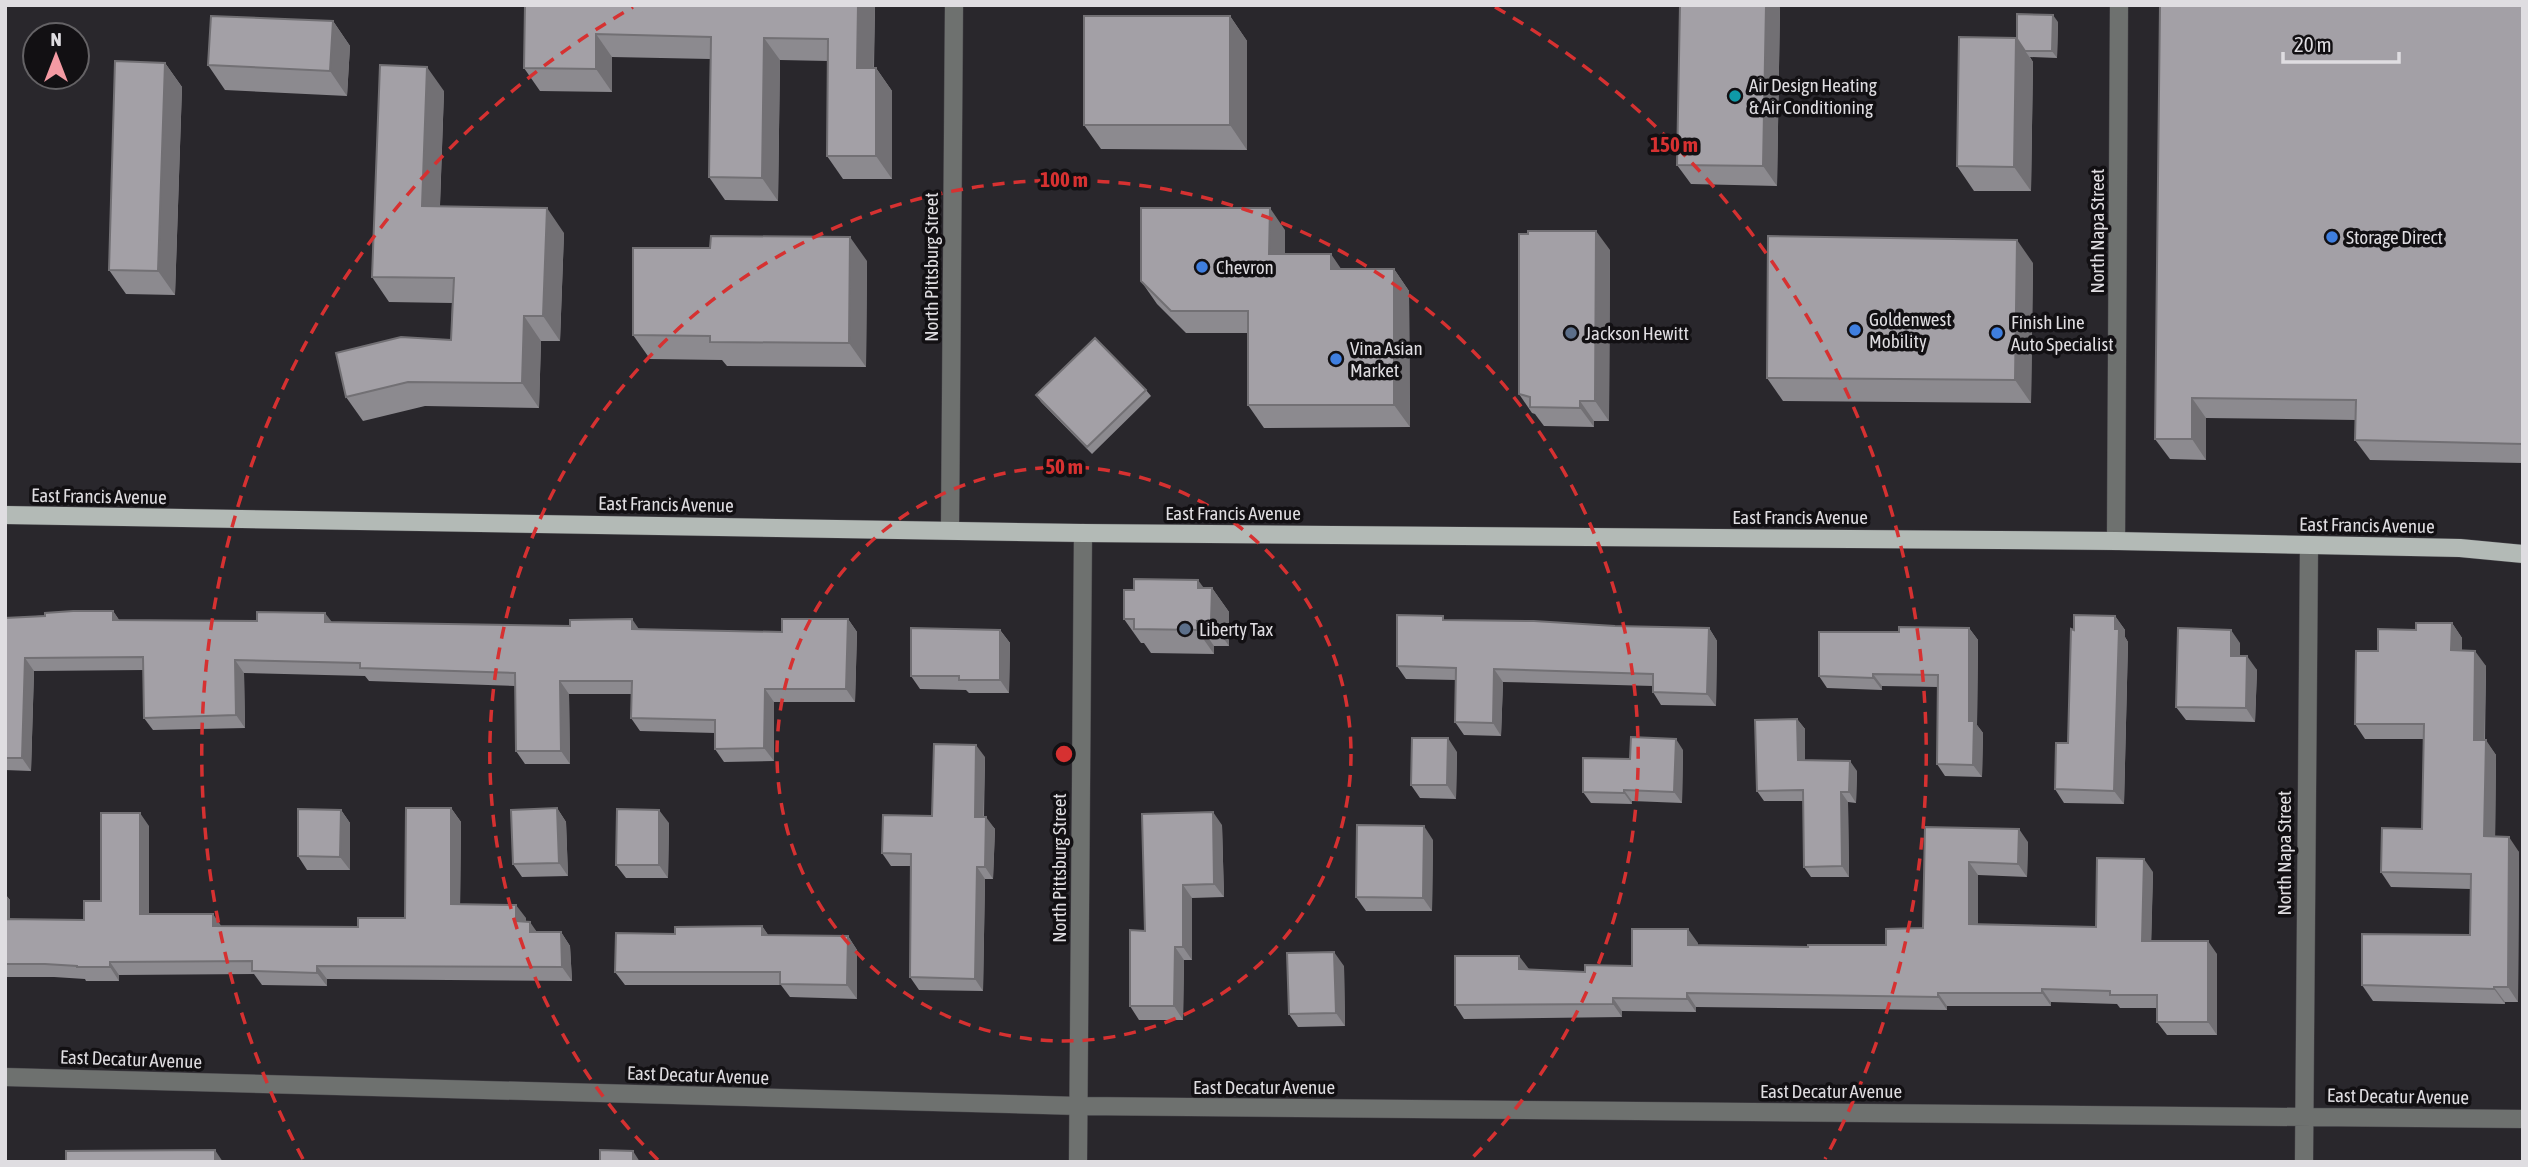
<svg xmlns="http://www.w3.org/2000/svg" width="2528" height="1167" viewBox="0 0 2528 1167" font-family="'Asap Condensed',sans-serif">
<rect width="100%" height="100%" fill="#29272c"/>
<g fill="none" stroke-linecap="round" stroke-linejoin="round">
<g stroke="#464449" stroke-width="19">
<path id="minor" d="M950 529 954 5
M2116 541 2119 5
M5 1077 1079 1106 2523 1119
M1078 1162 1083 533
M2304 1162 2309 545"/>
</g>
<g stroke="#464449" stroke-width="19">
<path id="major" d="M5 515 1083 533 2116 541 2460 548 2523 554"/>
</g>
<use href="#minor" stroke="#6e716f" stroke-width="18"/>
<use href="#major" stroke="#b3bab6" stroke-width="18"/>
</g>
<path fill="#8c8a8f" d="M525 5H875L874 68H876L892 91V179H843L827 156 828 61 780 60 778 201 725 200 709 177 710 59 612 57V92L540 91 524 68Z
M1680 5H1778L1780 8 1777 186 1691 184 1677 165Z
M2523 5V463L2370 460 2355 440 2356 420 2206 418V460L2170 459 2155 439Z
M1230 16 1247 41V150L1101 149 1084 125Z
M333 21 350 46 347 96 225 90 208 65Z
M2058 22 2057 58 2030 57 2033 62 2031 191H1974L1957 166 2017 39Z
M165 63 182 87 175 295 126 294 109 270Z
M444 91 440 206 564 233 560 341H541L539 408 425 406 363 421 346 397 451 340 452 303 389 302 372 277Z
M1285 230V254L1341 269H1394L1409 291 1410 427 1264 428 1248 405V333H1186L1157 304 1141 281Z
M1610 250 1609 421H1594V427L1544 426 1535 414 1532 413 1519 394Z
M867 261 866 367 727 366 722 360 650 359 633 335Z
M2033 263 2031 403 1783 401 1767 378Z
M1146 390 1151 396 1092 454 1041 402 1036 395Z
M1204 588H1212L1229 612V646H1214V654L1151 653 1144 643H1141L1124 619Z
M113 611 119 620 332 622 782 632 848 619 857 632 855 702H774V761L724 762 715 749V733L640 731 631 718V694H569L570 764H525L516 751 515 686 369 681 365 676 244 673 245 728 153 730 144 718V670L34 671 31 771 5 770V618Z
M2115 616 2125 630V637L2128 642 2124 804 2064 803 2055 789 2068 743 2074 630Z
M1446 620 1615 626 1709 628 1717 641 1716 706 1661 705 1653 692V686L1503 682 1501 736 1464 735 1455 722 1456 680 1406 679 1397 666Z
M2452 623 2462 638V650L2486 666 2485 740 2496 755 2495 837 2519 852 2518 1002H2505V1004L2373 1001 2362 985 2470 935 2471 889 2391 887 2381 872 2422 829 2424 739H2365L2355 724 2378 651 2416 630Z
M1969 628 1978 640 1977 725 1983 733 1982 777 1945 776 1937 764 1938 687 1882 686V690L1827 688 1819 676 1899 632Z
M1000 630 1010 643 1009 693H969L966 690 920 689 911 676Z
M2240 643V656L2257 670 2255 722 2186 720 2176 707Z
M1797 719 1805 729V760L1857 771 1856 803 1848 802 1849 877H1811L1804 867 1803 801H1764L1757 791Z
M1683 750 1682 803 1632 801V804L1591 803 1583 792 1630 759Z
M1457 752 1456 799 1420 798 1411 785Z
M985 757 984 817 995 829 993 879H985L983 991 919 990 910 977 911 866H891L882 853 932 816Z
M451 808 461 822 460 904 526 918V922L537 932H561L570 946 572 981 327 979V986L262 985 254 974 119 975V981H86L85 979 54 977H5V894L10 900V919L84 920 101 901 149 826V914L221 926 358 927 405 918Z
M557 808 566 822 568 876 522 877 513 864Z
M341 810 350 823V870H307L298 856Z
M669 823 668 878H626L616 865Z
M1222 825 1224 897 1192 898V960H1184L1183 1020H1139L1130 1006 1145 931Z
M1925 827 2028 842 2027 877 1978 875V924L2096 927 2153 872 2151 941 2217 954V1035H2167L2157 1022V1008H2120L2117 1004 2051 1002V1006H1947V1010L1696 1007V1012L1622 1011V1017L1464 1019 1455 1005 1529 970 1585 972 1632 966 1698 943V946L1808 947 1886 945 1923 928Z
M1433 840 1432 911H1366L1356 897Z
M762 926 768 935 848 936 857 950V999L790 997 781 985H625L615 972 675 934Z
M1344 966 1345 1026 1298 1027 1289 1014Z"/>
<path fill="#727074" d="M858 5H875L873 91 857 68Z
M1766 5H1778L1780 8 1777 186 1763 166Z
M2053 15 2058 22 2057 58 2052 51Z
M1230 16 1247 41V150L1230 125Z
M333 21 350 46 347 96 330 71Z
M596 34 612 57V92L596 69Z
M764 38 780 60 778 201 762 178Z
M2016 38 2033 62 2031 191 2014 167Z
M165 63 182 87 175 295 158 271Z
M427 67 444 91 439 230 422 206Z
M876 68 892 91V179L876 156Z
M547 208 564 233 560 341 543 316Z
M1270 208 1285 230V276L1269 254Z
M1596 231 1610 250 1609 421 1595 401Z
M850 237 867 261 866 367 849 343Z
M2017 240 2033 263 2031 403 2015 380Z
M1331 254 1346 276 1331 269Z
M1394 269 1409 291 1410 427 1394 405Z
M524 316 541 341 539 408 522 383Z
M2192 398 2206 418V460L2192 439Z
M1580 401 1594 421V427L1580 408Z
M1198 580 1212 599V588L1229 612V646L1211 621 1198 588Z
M113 611 122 624 113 620Z
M325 613 335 626 325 622Z
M2115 616 2125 630V637L2128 642 2124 804 2114 791Z
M632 619 641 632 632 629Z
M848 619 857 632 855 702 846 689Z
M1197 621 1214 646V654L1197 630Z
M2452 623 2462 638V665L2451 650Z
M1709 628 1717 641 1716 706 1707 694Z
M1969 628 1978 640 1977 725 1983 733 1982 777 1973 765 1969 721Z
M1000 630 1010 643 1009 693 1000 680Z
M2231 630 2240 643V670L2231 656Z
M2475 651 2486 666 2484 755 2474 740Z
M2247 656 2257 670 2255 722 2246 708Z
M25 658 34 671 31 771 22 758Z
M235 660 244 673 245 728 236 715Z
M1494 669 1503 682 1501 736 1493 723Z
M1873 674 1882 686V690L1873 678Z
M560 681 569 694 570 764 561 751Z
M765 689 774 702V761L764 748Z
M1797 719 1805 729V770L1798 760Z
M1448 738 1457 752 1456 799 1447 785Z
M1676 739 1683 750 1682 803 1674 792Z
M2486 740 2496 755 2495 852 2484 836Z
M976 745 985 757 983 829 975 817Z
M1850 761 1857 771 1856 803 1849 792Z
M1624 790 1632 801V804L1624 793Z
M1841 792 1848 802 1849 877 1842 866Z
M451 808 461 822 460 917 451 904Z
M557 808 566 822 568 876 559 863Z
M341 810 350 823V870L340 857Z
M659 810 669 823 668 878 659 865Z
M1213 812 1222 825 1224 897 1214 884Z
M140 813 149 826V927L140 914Z
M986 817 995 829 993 879 985 867Z
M1424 826 1433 840 1432 911 1423 898Z
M2019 829 2028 842 2027 877 2018 864Z
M2509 837 2519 852 2518 1002 2508 987Z
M2144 859 2153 872 2151 954 2142 941Z
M1969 862 1978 875V937L1969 924Z
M977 867 985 879 983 991 975 979Z
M1183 885 1192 898V960L1183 947Z
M5 894 10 900V932L5 926Z
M516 905 526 918V935L516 921Z
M213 914 222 927 213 926Z
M530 922 539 935 530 932Z
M762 926 771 939 762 935Z
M1688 929 1698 943 1697 959 1688 945Z
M561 932 570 946 572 981 562 967Z
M848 936 857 950V999L847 985Z
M2208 941 2217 954V1035L2208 1022Z
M1175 947 1184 960 1183 1020 1174 1006Z
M1334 952 1344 966 1345 1026 1336 1013Z
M1519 956 1529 969H1519Z
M110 962 119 975V981L110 967Z
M317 966 327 979V986L317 973Z
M2494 987 2505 1002V1004L2494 989Z
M2042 989 2051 1002V1006L2042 993Z
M1687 993 1696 1007V1012L1687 999Z
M1938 993 1947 1006V1010L1938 997Z
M1613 998 1622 1011V1017L1613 1004Z
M215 1150 223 1162H215Z
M633 1151 640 1162H633Z"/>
<path fill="#a3a0a6" stroke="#727074" stroke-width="2" d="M525 5H858L857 68H876V156H827L828 39 764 38 762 178 709 177 711 37 596 34V69L524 68Z
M1680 5H1766L1763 166 1677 165Z
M2160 5H2523V444L2355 440 2356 400 2192 398V439H2155Z
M2017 14 2053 15 2052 51H2025L2017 39Z
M211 16 333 21 330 71 208 65Z
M1084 16H1230V125H1084Z
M1959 37 2016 38 2014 167 1957 166Z
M115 61 165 63 158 271 109 270Z
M380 65 427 67 422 206 547 208 543 316H524L522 383 408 382 346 397 336 353 401 337 451 340 454 278 372 277Z
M1141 208H1270L1269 254H1331V269H1394V405H1248V311H1171L1141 281Z
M1528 231H1596L1595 401H1580V408L1530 407V397L1519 394V234H1528Z
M711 236 850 237 849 343 710 342V336L633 335V248H710Z
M1768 236 2017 240 2015 380 1767 378Z
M1095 338 1146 390 1087 447 1036 395Z
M1134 579 1198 580V588H1212L1211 621H1197V630L1134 629V619H1124V590H1134Z
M73 611H113V620L257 621V612L325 613V622L570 626V620L632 619V629L782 632V619H848L846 689H765L764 748 715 749V720L631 718 632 681H560L561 751H516L515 673 360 668V663L235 660 236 715 144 718 143 657 25 658 22 758H5V618L45 616V613Z
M1397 615 1443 616V620L1534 621 1615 626 1709 628 1707 694 1653 692V674L1494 669 1493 723 1455 722 1456 668 1397 666Z
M2074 615 2115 616V629H2119L2114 791 2055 789 2056 743H2068L2071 629 2074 630Z
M2416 623H2452L2451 650 2475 651 2474 740H2486L2484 836 2509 837 2508 987H2494V989L2362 985V934L2470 935 2471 874 2381 872 2382 828 2422 829 2424 724H2355L2356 651H2378V629L2416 630Z
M1899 627 1969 628V721H1974L1973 765 1937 764 1938 675 1873 674V678L1819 676V632H1899Z
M911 628 1000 630V680H959V676H911Z
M2178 628 2231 630V656H2247L2246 708 2176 707Z
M1797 719 1798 760 1850 761 1849 792H1841L1842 866 1804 867 1803 790 1757 791 1755 720Z
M1631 737 1676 739 1674 792 1624 790V793L1583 792V758L1630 759Z
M1412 738H1448L1447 785H1411Z
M934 744 976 745 975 817H986L985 867H977L975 979 910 977 911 854 882 853 883 815 932 816Z
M406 808H451V904L516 905V921L530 922V932H561L562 967 317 966V973L252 971V961L110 962V967H77V966L45 964H5V919L84 920V901H101V813H140V914H213V926L358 927V918H405Z
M557 808 559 863 513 864 511 810Z
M298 809 341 810 340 857 298 856Z
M617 809 659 810V865H616Z
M1213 812 1214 884 1183 885V947H1175L1174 1006H1130V930L1145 931 1142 814Z
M1357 825 1424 826 1423 898 1356 897Z
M1925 827 2019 829 2018 864 1969 862V924L2096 927 2097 858 2144 859 2142 941H2208V1022H2157V995H2110V991L2042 989V993H1938V997L1687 993V999L1613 998V1004L1455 1005V956H1519V969L1585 972V965L1632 966V929H1688V945L1808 947V945H1886V929L1923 928Z
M762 926V935L848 936 847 985 780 984V972H615L616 933 675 934V927Z
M1334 952 1336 1013 1289 1014 1287 953Z
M215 1150V1162H66V1151Z
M600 1150 633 1151V1162H600Z"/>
<g fill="none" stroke="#d63131" stroke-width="3.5" stroke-dasharray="12 9">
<circle cx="1064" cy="754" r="287"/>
<path d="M658 1160A574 574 0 1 1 1470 1160"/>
<path d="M303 1159A862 862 0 0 1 633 7M1495 7A862 862 0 0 1 1825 1159"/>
</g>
<circle fill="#0f9aa8" stroke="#121013" stroke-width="2.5" cx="1735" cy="96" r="7"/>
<g fill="#3f7fe0" stroke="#121013" stroke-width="2.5">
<circle cx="2332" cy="237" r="7"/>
<circle cx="1202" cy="267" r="7"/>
<circle cx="1855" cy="330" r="7"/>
<circle cx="1997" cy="333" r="7"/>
<circle cx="1336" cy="359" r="7"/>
</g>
<g fill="#5c6f8a" stroke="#121013" stroke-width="2.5">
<circle cx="1571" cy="333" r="7"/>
<circle cx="1185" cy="629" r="7"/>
</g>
<g text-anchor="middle" stroke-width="7" stroke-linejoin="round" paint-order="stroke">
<g font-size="19" fill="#dfdde1" stroke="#121013" text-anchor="start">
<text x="1749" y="92">Air Design Heating<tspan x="1749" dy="22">&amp; Air Conditioning</tspan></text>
<text x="2346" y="244">Storage Direct</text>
<text x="1216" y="274">Chevron</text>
<text x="1869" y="326">Goldenwest<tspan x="1869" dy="22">Mobility</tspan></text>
<text x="2011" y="329">Finish Line<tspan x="2011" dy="22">Auto Specialist</tspan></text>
<text x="1585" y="340">Jackson Hewitt</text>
<text x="1350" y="355">Vina Asian<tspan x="1350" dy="22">Market</tspan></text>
<text x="1199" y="636">Liberty Tax</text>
</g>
<g font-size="19" fill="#dfdde1" stroke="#121013">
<text transform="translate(2097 231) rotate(-90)" y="7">North Napa Street</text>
<text transform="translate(931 267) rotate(-90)" y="7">North Pittsburg Street</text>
<text transform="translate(99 496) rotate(1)" y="7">East Francis Avenue</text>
<text transform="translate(666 504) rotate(1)" y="7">East Francis Avenue</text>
<text x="1233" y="520">East Francis Avenue</text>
<text x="1800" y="524">East Francis Avenue</text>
<text transform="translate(2367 525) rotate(1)" y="7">East Francis Avenue</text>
<text transform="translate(2284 853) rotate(-90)" y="7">North Napa Street</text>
<text transform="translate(1059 868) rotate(-90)" y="7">North Pittsburg Street</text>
<text transform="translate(131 1059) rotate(2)" y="7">East Decatur Avenue</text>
<text transform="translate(698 1075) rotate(2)" y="7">East Decatur Avenue</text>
<text x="1264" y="1094">East Decatur Avenue</text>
<text x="1831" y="1098">East Decatur Avenue</text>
<text transform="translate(2398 1096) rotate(1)" y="7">East Decatur Avenue</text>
</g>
</g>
<circle cx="1064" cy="754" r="10" fill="#d63131" stroke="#121013" stroke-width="3.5"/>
<g font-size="21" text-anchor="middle" font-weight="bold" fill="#d63131" stroke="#121013" stroke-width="7" stroke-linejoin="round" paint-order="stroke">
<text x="1674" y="152">150 m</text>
<text x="1064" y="187">100 m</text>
<text x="1064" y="474">50 m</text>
</g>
<rect width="2528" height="1167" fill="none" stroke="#dfdde1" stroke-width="14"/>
<g transform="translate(56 56)"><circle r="33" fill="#121013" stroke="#646265" stroke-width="2"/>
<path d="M0-5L12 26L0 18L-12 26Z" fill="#f49aa3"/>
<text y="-10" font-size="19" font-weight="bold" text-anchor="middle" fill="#dfdde1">N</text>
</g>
<path d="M2283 52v10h116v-10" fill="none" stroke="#dfdde1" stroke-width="3.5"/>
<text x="2294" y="52" font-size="21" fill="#dfdde1" stroke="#121013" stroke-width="5" paint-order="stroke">20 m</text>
</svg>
